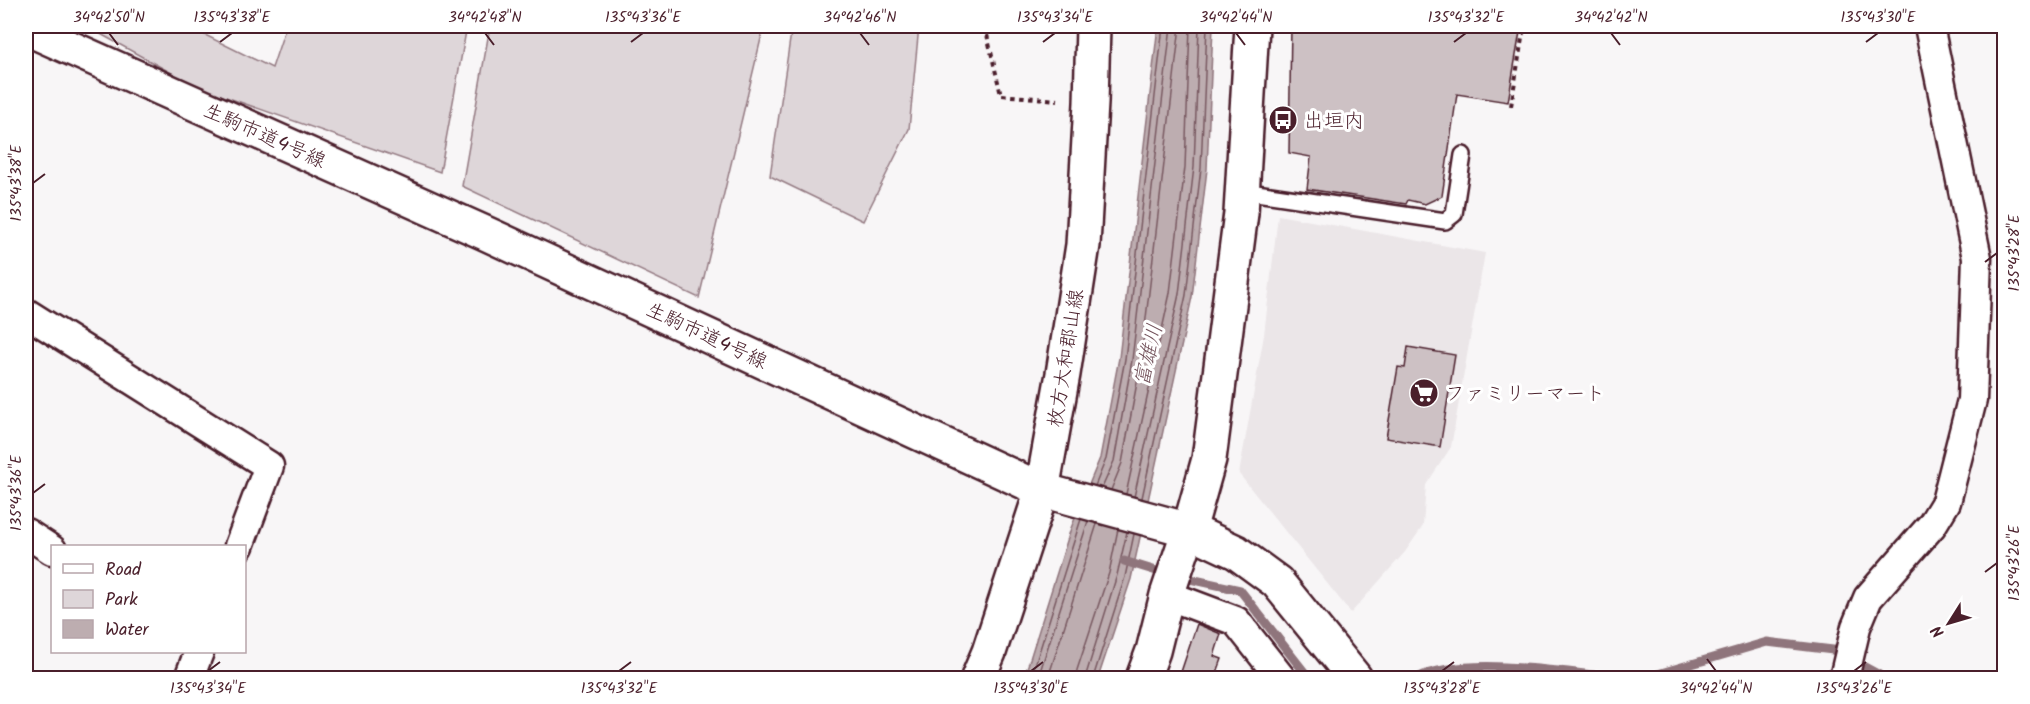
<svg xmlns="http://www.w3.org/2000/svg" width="2030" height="704" viewBox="0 0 2030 704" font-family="Kalam,'Klee One',sans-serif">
<rect width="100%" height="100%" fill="#f8f6f7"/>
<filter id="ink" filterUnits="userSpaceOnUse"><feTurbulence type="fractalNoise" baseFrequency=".0167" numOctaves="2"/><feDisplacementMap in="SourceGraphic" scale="12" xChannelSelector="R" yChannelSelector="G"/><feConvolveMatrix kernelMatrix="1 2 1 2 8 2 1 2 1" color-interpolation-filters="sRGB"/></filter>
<g filter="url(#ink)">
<path fill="#ebe6e8" d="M1278 215 1485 253 1451 447 1426 485 1423 526 1405 552 1351 613 1239 474 1264 335Z"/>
<path fill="#ded6d9" stroke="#947a82" stroke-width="1.5" d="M86 26H187L272 68 286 26H467L440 172 197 87Z
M490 26H764L699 298 462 186Z
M792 26H919L909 129 863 221 770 176Z"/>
<path fill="#bdadb0" stroke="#8f747b" stroke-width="1.5" d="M1158 26H1213L1207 169 1192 297 1131 579 1098 678H1024L1071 528 1100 458 1119 358Z"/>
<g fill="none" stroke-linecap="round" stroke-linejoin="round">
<path stroke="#785860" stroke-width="1.5" d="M1095 486 1106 459 1125 359 1163 26
M1102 488 1114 461 1132 360 1171 26
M1111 490 1122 463 1141 361 1180 26
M1126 494 1170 293 1185 167 1190 26
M1134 497 1179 294 1194 167 1199 26
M1142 498 1186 295 1201 168 1207 26
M1031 678 1081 519
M1038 678 1088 521
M1048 678 1097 524
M1076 678 1077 670 1109 573 1118 529
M1085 678 1117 575 1127 532
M1093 678 1125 577 1134 534"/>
<path stroke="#8f747b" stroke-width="9" d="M1124 561 1163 573 1240 590 1309 678
M1417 678C1464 655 1567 673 1620 678
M1644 678 1767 642 1833 650 1885 678"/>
</g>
<path fill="#cdc1c4" stroke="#4a1f2b" stroke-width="1.5" d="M1291 26H1521L1508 102 1457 94 1442 196 1425 204 1408 200 1406 204 1307 189 1311 157 1289 153Z
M1408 347 1455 355 1440 447 1386 438 1398 367 1405 368Z
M1197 624 1221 634 1214 656 1222 659 1215 678H1179Z"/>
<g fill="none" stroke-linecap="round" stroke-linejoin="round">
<g stroke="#4a1f2b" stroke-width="20">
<path id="service" d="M1243 191 1445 221 1454 214 1463 155"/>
</g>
<g stroke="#4a1f2b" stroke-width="33">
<path id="minor" d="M26 313 269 466 239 546
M26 533 52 550
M1167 595 1236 621 1281 678
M189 678 199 652
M1844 678 1856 627 1868 598 1932 525 1946 502 1972 400 1977 258 1929 26"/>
</g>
<g stroke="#4a1f2b" stroke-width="38">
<path id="tertiary" d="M26 28 485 233 1042 490 1189 530 1236 552 1277 582 1355 678"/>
</g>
<g stroke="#4a1f2b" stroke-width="38">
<path id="primary" d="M978 678 989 652 1042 490 1063 374 1083 245 1091 103 1093 26
M1143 678 1153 651 1167 595 1189 530 1209 459 1241 213 1252 26"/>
</g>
<path stroke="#4a1f2b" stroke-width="4" stroke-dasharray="4.5 4.5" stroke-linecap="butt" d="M985 26 1001 95 1058 100
M1511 106 1524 26"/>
<use href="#service" stroke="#fff" stroke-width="15"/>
<use href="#minor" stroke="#fff" stroke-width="28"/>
<use href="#tertiary" stroke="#fff" stroke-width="33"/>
<use href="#primary" stroke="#fff" stroke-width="33"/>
</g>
</g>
<path fill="none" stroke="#4a1f2b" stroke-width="2" d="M109 33 118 45M485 33 494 45M860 33 869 45M1236 33 1245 45M1611 33 1620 45M220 42 232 33M631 42 643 33M1043 42 1055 33M1454 42 1466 33M1866 42 1878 33M33 183 45 174M1985 262 1997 253M33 493 45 484M1985 572 1997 563M1707 659 1716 671M208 671 220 662M619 671 631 662M1031 671 1043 662M1442 671 1454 662M1854 671 1866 662"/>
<defs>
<g id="bus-disc" transform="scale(1.5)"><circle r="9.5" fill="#4a1f2b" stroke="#fff"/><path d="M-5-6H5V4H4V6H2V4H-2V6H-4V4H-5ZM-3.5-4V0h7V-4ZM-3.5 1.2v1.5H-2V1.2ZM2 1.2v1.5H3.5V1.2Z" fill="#fff"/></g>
<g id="supermarket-disc" transform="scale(1.5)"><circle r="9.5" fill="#4a1f2b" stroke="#fff"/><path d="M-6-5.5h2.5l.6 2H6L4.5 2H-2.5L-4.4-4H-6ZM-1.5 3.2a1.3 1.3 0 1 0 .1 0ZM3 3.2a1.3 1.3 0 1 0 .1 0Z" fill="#fff"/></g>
</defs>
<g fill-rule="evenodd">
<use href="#bus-disc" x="1283" y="120"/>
<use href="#supermarket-disc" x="1424" y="393"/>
</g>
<g text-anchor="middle" stroke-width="6" stroke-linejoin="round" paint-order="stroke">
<g font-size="20" fill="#4a1f2b" stroke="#fff" text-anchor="start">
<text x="1304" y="127">出垣内</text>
<text x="1445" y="400">ファミリーマート</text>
</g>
<g font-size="20" fill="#4a1f2b" stroke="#fff">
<text transform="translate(265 135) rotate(24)" y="7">生駒市道4号線</text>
<text transform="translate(707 335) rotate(25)" y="7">生駒市道4号線</text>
<text transform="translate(1065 358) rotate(-81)" y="7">枚方大和郡山線</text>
</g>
<g font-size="21" font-style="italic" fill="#72515a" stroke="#fff">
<text transform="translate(1148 355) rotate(-77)" y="7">富雄川</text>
</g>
</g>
<rect width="2030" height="704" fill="none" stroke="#fff" stroke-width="66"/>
<rect x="51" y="545" width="195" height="108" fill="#ffffff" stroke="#b7a5aa" stroke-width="1.5"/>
<rect x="63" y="564" width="30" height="9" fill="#ffffff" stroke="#b7a5aa" stroke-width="1.5"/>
<text x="105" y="575" font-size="18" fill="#4a1f2b">Road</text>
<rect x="63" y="590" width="30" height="18" fill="#ded6d9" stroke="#b7a5aa" stroke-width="1.5"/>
<text x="105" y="605" font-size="18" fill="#4a1f2b">Park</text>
<rect x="63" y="620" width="30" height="18" fill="#bdadb0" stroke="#b7a5aa" stroke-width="1.5"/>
<text x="105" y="635" font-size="18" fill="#4a1f2b">Water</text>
<g transform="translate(1949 623) rotate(233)" stroke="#ffffff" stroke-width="4.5" paint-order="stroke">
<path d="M0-4.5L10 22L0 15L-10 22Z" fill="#4a1f2b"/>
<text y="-9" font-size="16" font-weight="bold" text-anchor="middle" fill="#4a1f2b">N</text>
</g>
<rect x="33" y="33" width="1964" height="638" fill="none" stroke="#4a1f2b" stroke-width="2"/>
<g font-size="15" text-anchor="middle" fill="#4a1f2b">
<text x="109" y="22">34°42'50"N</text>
<text x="232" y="22">135°43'38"E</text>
<text x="485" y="22">34°42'48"N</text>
<text x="643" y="22">135°43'36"E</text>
<text x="860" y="22">34°42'46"N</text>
<text x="1055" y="22">135°43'34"E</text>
<text x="1236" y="22">34°42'44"N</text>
<text x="1466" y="22">135°43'32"E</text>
<text x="1611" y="22">34°42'42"N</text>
<text x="1878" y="22">135°43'30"E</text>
<text transform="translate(16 183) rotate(-90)" y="5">135°43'38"E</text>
<text transform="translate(2014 253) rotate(-90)" y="5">135°43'28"E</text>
<text transform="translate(16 493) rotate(-90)" y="5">135°43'36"E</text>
<text transform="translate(2014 563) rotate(-90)" y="5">135°43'26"E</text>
<text x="208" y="693">135°43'34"E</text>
<text x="619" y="693">135°43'32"E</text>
<text x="1031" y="693">135°43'30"E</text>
<text x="1442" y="693">135°43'28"E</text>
<text x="1716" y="693">34°42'44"N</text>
<text x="1854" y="693">135°43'26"E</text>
</g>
</svg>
